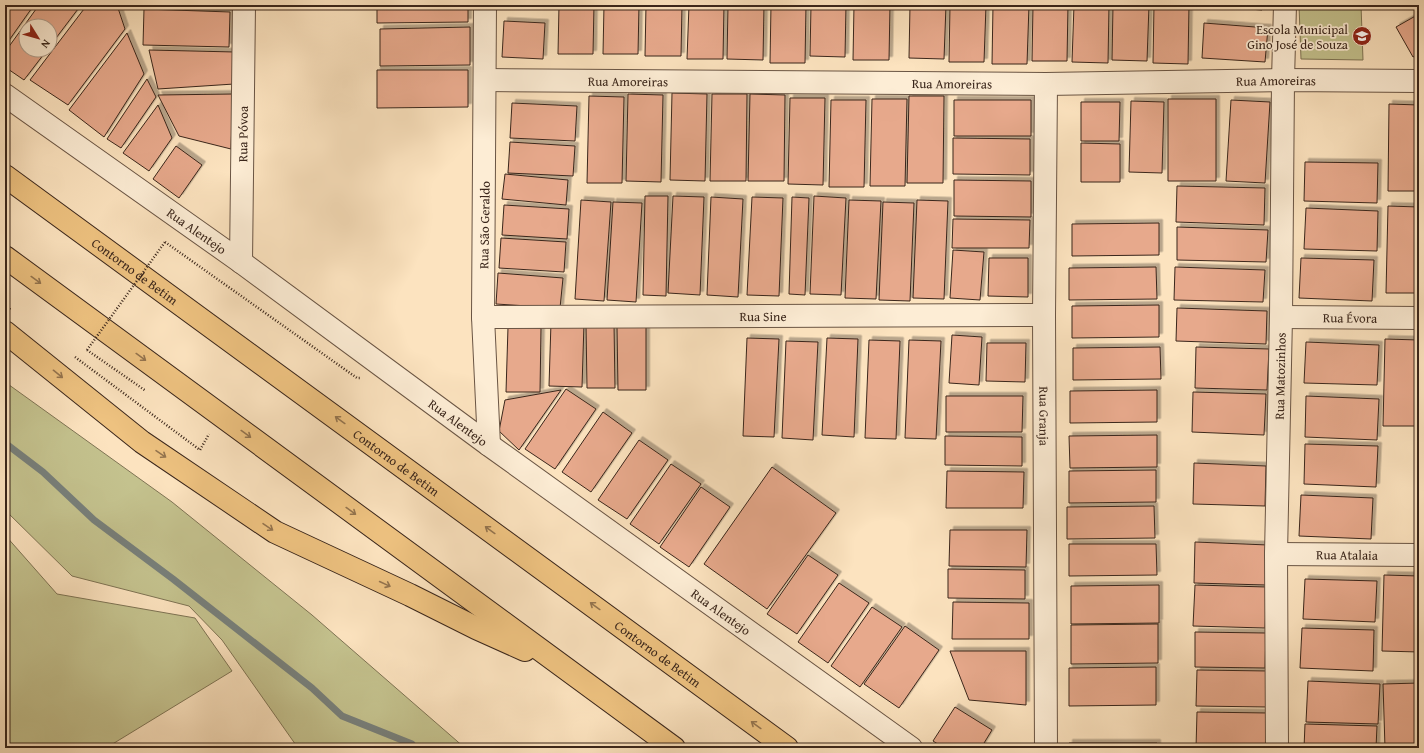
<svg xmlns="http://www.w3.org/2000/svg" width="1424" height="753" viewBox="0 0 1424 753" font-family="'Gentium Book Plus',serif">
<defs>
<filter id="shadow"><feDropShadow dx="3.5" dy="-3.5" stdDeviation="0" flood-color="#0004"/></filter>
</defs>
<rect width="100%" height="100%" fill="#fce3bf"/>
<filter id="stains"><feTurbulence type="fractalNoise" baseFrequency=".005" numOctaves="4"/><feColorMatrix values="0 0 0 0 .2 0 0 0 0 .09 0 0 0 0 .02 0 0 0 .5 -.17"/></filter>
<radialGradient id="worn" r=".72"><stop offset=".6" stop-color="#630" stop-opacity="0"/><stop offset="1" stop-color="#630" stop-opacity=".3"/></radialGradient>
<path fill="#c4c28e" stroke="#7f7454" d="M1299 5H1361L1363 60 1301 59Z
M5 382 172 502 312 615 465 748H298L222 640 189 606 72 576 5 510Z
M5 535 57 594 195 618 232 671 106 748H5Z"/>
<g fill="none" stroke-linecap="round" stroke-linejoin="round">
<path stroke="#78807b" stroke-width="7" d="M5 443 43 472 94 520 173 579 312 688 342 716 412 744 415 748"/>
</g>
<path fill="#e7a98c" stroke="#3a261b" filter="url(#shadow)" d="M13 5H34L5 46V17Z
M39 5H81L50 46V26H26V50H47L24 80 5 67V52Z
M87 5H117L125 29 68 105 30 80Z
M377 5H468V22L377 23Z
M503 5H544L543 9 503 8Z
M559 5H594L593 54H558Z
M604 5H639L638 54H603Z
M646 5H682L681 56H645Z
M689 5H724L723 59H687Z
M728 5H764L763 60 727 59Z
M771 5H806L805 63H770Z
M811 5H846L845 57 810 56Z
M854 5H890L889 60H853Z
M910 5H946L944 59 909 58Z
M950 5H986L984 62H949Z
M993 5H1029L1027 64H992Z
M1033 5H1068L1067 61H1032Z
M1074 5H1109L1108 63 1072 62Z
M1113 5H1149L1147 61 1112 60Z
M1154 5H1189L1188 64 1153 63Z
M1198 5H1263L1262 10Z
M144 9 230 12 229 47 143 45Z
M1419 14V54L1413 57 1396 27Z
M504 21 545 23 543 59 502 57Z
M1204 23 1268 28 1265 62 1202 58Z
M470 27V65L380 66V29Z
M127 33 144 74 104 137 69 110Z
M149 50 235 52 234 84 158 89Z
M377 70H468V107L377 108Z
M147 79 156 97 121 148 107 139Z
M672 93 707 94 705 181 670 180Z
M233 94 231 149 179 136 158 95Z
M628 94 663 95 661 182 626 181Z
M712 94H747L746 181H710Z
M750 94 785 95 784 181H748Z
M589 96 624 97 622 183H587Z
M909 96H944L943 183H907Z
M790 98H825L823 185 788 184Z
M872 99H907L905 186H870Z
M1168 99H1216V181H1168Z
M831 100H866L864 187H829Z
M954 100H1031V136H954Z
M1231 100 1270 102 1265 183 1226 181Z
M1131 101 1164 102 1162 173 1129 172Z
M1081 102H1120L1119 141H1081Z
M512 103 577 106 575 141 510 138Z
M1389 104 1419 105V191H1388Z
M158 105 172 138 149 171 123 153Z
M953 138 1030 139V175L953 174Z
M510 142 575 146 573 176 508 173Z
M1081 143 1120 144V182H1081Z
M176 146 202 165 179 198 153 179Z
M1305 162 1378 163 1377 203 1304 201Z
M505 174 568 180 566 205 502 199Z
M954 180 1031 181V217L954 216Z
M1177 186 1265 188 1264 225 1176 222Z
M645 196H668L666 296 643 295Z
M673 196 704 197 700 295 668 293Z
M814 196 846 198 841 295 810 294Z
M711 197 743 199 738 297 707 295Z
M752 197 783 198 779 296 747 295Z
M792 197 809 198 805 295 789 294Z
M581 200 611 202 604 301 575 299Z
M849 200 881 201 876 299 845 298Z
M917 200 948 201 944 299 913 298Z
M613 202 642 203 636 302 607 300Z
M883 202 914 203 910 301 879 300Z
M504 205 569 209 567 239 502 235Z
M1388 206 1419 207V293H1386Z
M1306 208 1378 211 1377 251 1304 249Z
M953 219 1030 220 1029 248H952Z
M1159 223V255L1072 256V224Z
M1177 227 1268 230 1266 262 1177 260Z
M501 238 566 242 564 272 499 268Z
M953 250 984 252 980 300 950 298Z
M989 258H1028V297L988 296Z
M1301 258 1374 260 1372 301 1299 298Z
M1156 267 1157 299 1069 300V268Z
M1175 267 1265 270 1263 302 1174 300Z
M498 273 563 278 560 308 496 304Z
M1159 305V337L1072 338V306Z
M1177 308 1267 311 1266 344 1176 341Z
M551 322 584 323 582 387 549 386Z
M614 324 615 388H587L586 325Z
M508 327 541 328 540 392H506Z
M617 327H646V390H618Z
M952 335 982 337 979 385 949 383Z
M747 338 779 339 774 437 743 436Z
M827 338 858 339 854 437 822 435Z
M1385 339 1419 340V426H1383Z
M869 340 900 341 896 439 865 438Z
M909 340 941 341 936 439 905 438Z
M786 341 818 342 813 440 782 438Z
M1306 342 1379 345 1377 385 1304 383Z
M987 343H1026L1025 382 986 381Z
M1160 347 1161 379 1073 380V348Z
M1196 347 1269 349 1267 390 1195 388Z
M566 389 596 409 555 469 525 449Z
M561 390 519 450 499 431 505 400Z
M1157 390V422L1070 423V391Z
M1193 392 1266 394 1264 435 1192 432Z
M946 396H1023L1022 432H946Z
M1306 396 1379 399 1377 440 1305 437Z
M603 412 632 433 591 492 562 472Z
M1157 435V467L1070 468 1069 436Z
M945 436 1022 437V466L945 465Z
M639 440 668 460 627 519 598 500Z
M1305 444 1378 446 1376 487 1304 484Z
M1194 463 1266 466 1265 506 1193 504Z
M671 464 701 484 659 544 630 524Z
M772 467 836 513 767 609 704 564Z
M1156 470V502L1069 503V471Z
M947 471 1024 472 1023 508H946Z
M701 487 730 507 689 567 660 547Z
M1301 495 1373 498 1371 539 1299 536Z
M1154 506 1155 538 1067 539V507Z
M950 530H1027L1026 567 949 566Z
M1195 542 1268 545 1266 585 1194 583Z
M1069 544H1156L1157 575 1069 576Z
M808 555 838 575 797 634 767 614Z
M948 569 1025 570V599L948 598Z
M1384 575 1419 576V652L1382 651Z
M1305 579 1377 581 1375 622 1303 619Z
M839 583 869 603 828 663 798 642Z
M1159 585V623L1071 624V586Z
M1195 585 1267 587 1265 628 1193 626Z
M953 602 1029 603V639H952Z
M872 607 902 627 860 687 831 666Z
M1158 624V663L1071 664V625Z
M905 626 939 650 899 708 864 684Z
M1302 628 1374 630 1373 671 1300 668Z
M1195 632 1266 633 1265 668 1195 667Z
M950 651H1026V705L969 700Z
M1156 667V705L1069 706V668Z
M1197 670 1269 671 1268 707 1196 706Z
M1308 681 1380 684 1378 724 1306 722Z
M1419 683V748H1385L1383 684Z
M955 707 992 730 981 748H944L933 741Z
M1197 712 1269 713V748H1196Z
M1305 724 1377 726 1376 748H1304Z
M1069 743H1157V748H1069Z"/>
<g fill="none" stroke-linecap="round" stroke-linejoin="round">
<g stroke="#6a5544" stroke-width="24">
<g id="minor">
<path d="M485 5 483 317 489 445"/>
<path id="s1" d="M485 80 1046 84 1283 80 1419 81"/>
<path id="s2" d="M1046 84 1044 315 1046 748"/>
<path id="s3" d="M5 95 241 262 489 445 911 748"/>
<path id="s4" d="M241 262 244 5"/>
<path id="s5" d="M483 317 1044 315"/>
<path id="s6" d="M1281 317 1419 318"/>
<path id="s7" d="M1276 554 1419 555"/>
<path id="s8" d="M1277 748 1276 554 1281 317 1283 80 1285 5"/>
</g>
</g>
<g stroke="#3a261b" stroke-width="24">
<g id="highway">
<path id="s9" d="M5 176 787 748"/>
<path d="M5 257 674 748"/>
<path d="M5 332 142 442 275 532 410 595 476 628 525 650"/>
</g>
</g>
<path stroke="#3a261b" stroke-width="2.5" stroke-dasharray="1 2" stroke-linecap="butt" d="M165 242 357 378H360
M5 305 11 310
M87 350 146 391
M75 357 200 450 209 434"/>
<use href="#minor" stroke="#fdedd5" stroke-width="22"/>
<use href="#highway" stroke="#eec280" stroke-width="22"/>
<path stroke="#3a261b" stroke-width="2.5" stroke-dasharray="1 2" stroke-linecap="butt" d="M87 350 165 242"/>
</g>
<defs><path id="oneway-shaft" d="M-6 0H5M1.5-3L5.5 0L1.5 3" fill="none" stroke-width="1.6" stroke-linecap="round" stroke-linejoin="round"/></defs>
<g stroke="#94744e">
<use href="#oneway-shaft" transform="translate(36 280) rotate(36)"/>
<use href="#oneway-shaft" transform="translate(141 357) rotate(36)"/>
<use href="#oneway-shaft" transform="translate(58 374) rotate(39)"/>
<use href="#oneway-shaft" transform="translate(340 420) rotate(-144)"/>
<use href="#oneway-shaft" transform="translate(246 434) rotate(36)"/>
<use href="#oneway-shaft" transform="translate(161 454) rotate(34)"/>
<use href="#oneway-shaft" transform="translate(351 511) rotate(36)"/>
<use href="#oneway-shaft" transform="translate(268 527) rotate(34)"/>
<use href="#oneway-shaft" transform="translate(490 530) rotate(-144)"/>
<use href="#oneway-shaft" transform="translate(385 584) rotate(25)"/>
<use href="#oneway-shaft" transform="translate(595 606) rotate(-144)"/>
<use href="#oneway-shaft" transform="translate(756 725) rotate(-144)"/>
</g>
<defs>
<g id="school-disc" transform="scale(1)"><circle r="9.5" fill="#8f2418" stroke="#fdedd5"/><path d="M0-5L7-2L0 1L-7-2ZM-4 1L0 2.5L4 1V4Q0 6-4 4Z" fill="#fff"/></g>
</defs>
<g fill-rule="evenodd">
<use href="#school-disc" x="1362" y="36"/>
</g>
<g text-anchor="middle" stroke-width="3.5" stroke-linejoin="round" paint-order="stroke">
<g font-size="13" fill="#3a261b" stroke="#fdedd5" text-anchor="end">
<text x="1348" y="34">Escola Municipal<tspan x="1348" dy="15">Gino José de Souza</tspan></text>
</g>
<g font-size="13" fill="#3a261b" stroke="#fdedd5">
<text dy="5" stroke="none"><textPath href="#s1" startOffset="143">Rua Amoreiras</textPath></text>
<text dy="5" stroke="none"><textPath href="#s1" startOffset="791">Rua Amoreiras</textPath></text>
<text dy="5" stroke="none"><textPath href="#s1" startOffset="467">Rua Amoreiras</textPath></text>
<text dy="5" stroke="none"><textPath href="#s4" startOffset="128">Rua Póvoa</textPath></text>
<text transform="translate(484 225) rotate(-89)" y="5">Rua São Geraldo</text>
<text dy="5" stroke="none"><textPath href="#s3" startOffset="235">Rua Alentejo</textPath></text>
<text dy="5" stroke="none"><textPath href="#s9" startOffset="161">Contorno de Betim</textPath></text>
<text dy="5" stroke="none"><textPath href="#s5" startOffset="280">Rua Sine</textPath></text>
<text dy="5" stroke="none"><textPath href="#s6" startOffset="69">Rua Évora</textPath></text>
<text dy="5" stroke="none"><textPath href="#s8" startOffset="372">Rua Matozinhos</textPath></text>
<text dy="5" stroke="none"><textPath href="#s2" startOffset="332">Rua Granja</textPath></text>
<text dy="5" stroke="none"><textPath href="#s3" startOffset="559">Rua Alentejo</textPath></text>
<text dy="5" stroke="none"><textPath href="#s9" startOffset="485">Contorno de Betim</textPath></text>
<text dy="5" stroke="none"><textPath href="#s7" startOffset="71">Rua Atalaia</textPath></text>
<text dy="5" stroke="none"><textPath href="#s3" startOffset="883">Rua Alentejo</textPath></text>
<text dy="5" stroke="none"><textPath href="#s9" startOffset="809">Contorno de Betim</textPath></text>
</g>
</g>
<rect width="1424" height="753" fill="none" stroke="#fce3bf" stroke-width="20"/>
<rect x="6" y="6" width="1412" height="741" fill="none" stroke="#3a261b" stroke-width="2"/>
<rect x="10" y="10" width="1404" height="733" fill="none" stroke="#3a261b"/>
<g transform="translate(38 38) rotate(127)"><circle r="19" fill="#fdedd5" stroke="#af9d8b"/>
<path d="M0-3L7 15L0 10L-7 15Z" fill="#8f2418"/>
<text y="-6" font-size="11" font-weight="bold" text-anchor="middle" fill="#3a261b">N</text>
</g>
<rect width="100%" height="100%" filter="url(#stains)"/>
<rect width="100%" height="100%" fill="url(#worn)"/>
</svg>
